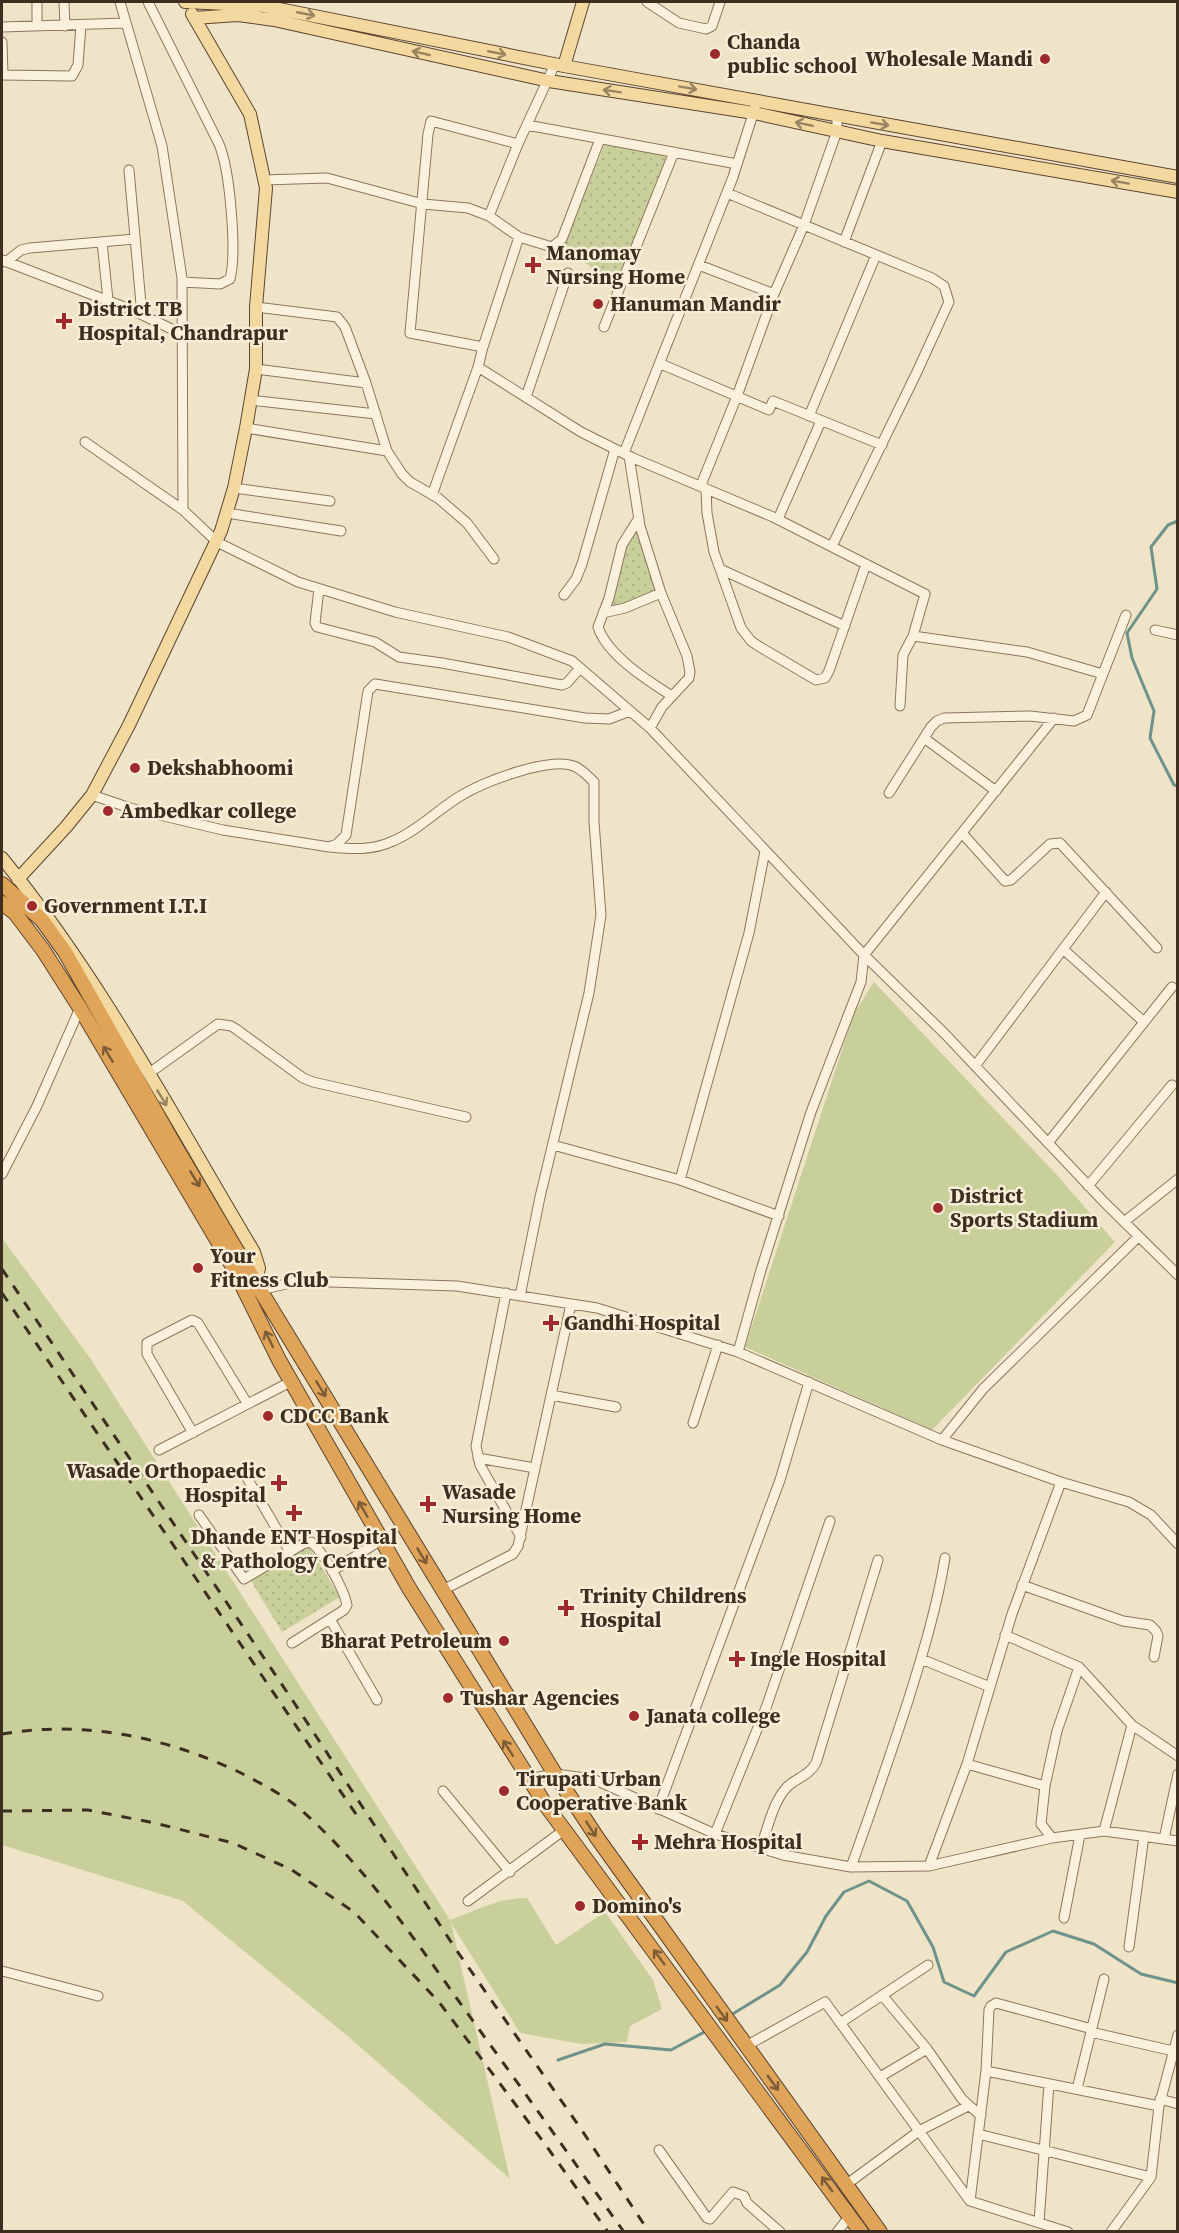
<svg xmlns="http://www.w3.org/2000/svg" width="1179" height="2233" viewBox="0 0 1179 2233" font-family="'Source Serif 4',serif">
<defs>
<pattern id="park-dots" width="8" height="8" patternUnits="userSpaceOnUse" patternTransform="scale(1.5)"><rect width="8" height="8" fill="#c9cf9b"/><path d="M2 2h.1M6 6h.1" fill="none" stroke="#aeb285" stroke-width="1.8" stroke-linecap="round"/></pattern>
</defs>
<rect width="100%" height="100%" fill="#f0e4c8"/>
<path fill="#c9cf9b" d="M874 982 1056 1174 1115 1242 932 1430 745 1347 854 1013Z
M2 1238 90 1358 450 1920C475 1911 500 1897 527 1898L556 1945 605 1912 653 1980 662 2009 630 2026 627 2042 581 2044 520 2033 451 1923 510 2179 350 2038 183 1901 2 1845Z"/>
<path fill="url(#park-dots)" d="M605 144 670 155 617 283 563 249Z
M637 525 658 591 631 602 609 607 626 544Z
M308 1545 340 1597 282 1632 250 1579Z"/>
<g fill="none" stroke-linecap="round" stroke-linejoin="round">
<path stroke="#6f938a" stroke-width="3" d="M1178 521 1168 525 1151 547 1157 589 1127 633 1132 658 1154 711 1150 738 1174 785 1178 786
M731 2015 780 1985 807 1952 826 1916 844 1892 869 1881 907 1901 933 1947 944 1982 974 1996 1006 1952 1053 1931 1094 1944 1141 1974 1178 1983
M558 2060 605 2044 671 2050 708 2030"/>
<g stroke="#8d765c" stroke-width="11">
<path id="minor" d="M64 2 65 26
M120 2 162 146 182 278 183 510
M148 2 219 144C230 170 237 252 230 279L220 284 182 282
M647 2 679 23 706 29 712 26 720 2
M37 26V2
M2 27 126 23
M2 42 3 75
M2 75 72 76 78 65 81 25
M527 125 737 164
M129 170 142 315
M264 180 327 178 423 204 468 208 489 216 519 237 552 247 562 239 600 139
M727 193 932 278 944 286 949 302 916 374 832 546
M489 216 518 144 555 64
M519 237 483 347 478 367 581 432 633 458 773 517 925 594 913 636 903 655 900 706
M102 242 108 300
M844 242 882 141
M2 260 132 310 182 334
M6 262 21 250 30 248 135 239
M699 265 774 294
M256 307 337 317 345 327 366 383 387 451 402 474 410 482 438 498 467 523 494 559
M604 327 674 152
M483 347 410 333 428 134 431 121 518 144
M661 364 769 410 773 401 882 445
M256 369 366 383
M526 397 568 273
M250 400 376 414
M809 416 876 255
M246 428 387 451
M85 442 183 510 217 542 298 582 395 612 508 637 572 661 650 728 864 955 945 1034 1103 1201 1178 1275
M624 453 733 177 755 108
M629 456 640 526 661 593 687 656 690 672 689 678 662 707 650 728
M701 485 737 396 774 294 804 225 837 131V116
M234 488 330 501
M706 490 707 513 714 552 741 628 751 641 760 647 816 680 825 678 829 671 866 564
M432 495 478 367
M227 513 341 531
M639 518 622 545 609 598 598 627C607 655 648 681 672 696
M778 519 821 421
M720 569 845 626
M319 589 315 623 317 627 375 642 399 657 442 663 562 685 567 683 580 668
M564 595 576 579 582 564 615 449
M603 613 625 608 661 593
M1155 630 1178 635
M913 636 1027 652 1103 674
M924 738 996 791
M889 793 931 727 937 721 944 718 1030 716 1074 721 1087 715 1126 615
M92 795 130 808 223 830 329 847 337 844 346 835 368 691 375 684 585 718 609 719 630 711
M962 833 1005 881 1011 880 1050 844 1060 843 1157 948
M329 847C351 849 372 851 393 841 419 830 438 809 462 795 484 782 552 755 576 767 582 770 589 777 594 782V822L601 915 589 993 540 1197 520 1296
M1063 949 1144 1022
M975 1066 1106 892
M148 1074 218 1024 231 1026 236 1029 303 1078 313 1082 466 1117
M1048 1143 1172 987
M553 1145 680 1180 779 1216
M2 1174 37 1106 80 1008
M680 1180 749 933 765 851
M1088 1186 1172 1085
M1124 1222 1178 1179
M260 1290 299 1281 457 1286 597 1308 738 1352 942 1440 983 1389 1138 1237
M506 1293 476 1446 480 1465 521 1537
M738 1352 761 1270 811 1112 861 982 864 955 1054 718
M551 1395 616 1407
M693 1423 718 1345
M193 1433 147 1354V1343L192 1320 198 1323 247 1403
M942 1440 1061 1482 1129 1502 1151 1515 1178 1544
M159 1450 292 1381
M478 1458 535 1468
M243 1471 290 1552
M199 1515 244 1579 303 1544 311 1542C324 1553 344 1589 347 1605L344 1610 292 1643
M332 1571 381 1540
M1022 1585 1123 1621 1150 1625 1156 1631 1158 1636 1154 1657
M443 1590 513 1554 518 1546 571 1304
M330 1619 377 1700
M1005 1635 1079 1667 1132 1725 1178 1756
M921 1659 990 1687
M967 1764 1012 1614 1061 1482
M528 1779 555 1774 593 1779 715 1834 783 1855 851 1867 929 1866 967 1764 1045 1786 1041 1824 1052 1838 1104 1831 1178 1841
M1045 1786 1057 1731 1079 1667
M443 1791 510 1872
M658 1809 780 1480 809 1382
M1104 1831 1132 1725
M715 1834 767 1705 830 1521
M1164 1839 1178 1774
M760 1849C768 1829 772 1803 787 1787 796 1778 809 1776 816 1763L878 1560
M929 1866 1052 1838
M851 1867C871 1812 890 1756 908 1701 923 1653 937 1607 945 1558
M468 1901 564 1830
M1064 1918 1080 1835
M1129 1947 1144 1836
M2 1971 98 1996
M882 1995 927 2049 962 2099 981 2116
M840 2023 928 1965
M1091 2032 1173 2051
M746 2046 825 2002 970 2201 1068 2232
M986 2071 989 2010 991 2006 996 2003 1092 2029
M880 2077 927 2049
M1077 2089 1104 1979
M1160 2099 1178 2104
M978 2134 1151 2177
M659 2150 707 2218 710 2219 733 2192 744 2196 747 2203 780 2232
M847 2184 919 2131 968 2106
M970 2201 986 2071 1159 2106
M1039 2222 1049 2084
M837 2232 850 2216
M1111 2232 1151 2177 1159 2106 1178 2035"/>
</g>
<g stroke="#5b4430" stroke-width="14">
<path id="major" d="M185 2 264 6 564 66 1178 177
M194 18 238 15 274 20 549 81 754 113 882 141 1178 192
M564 66 583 2
M2 858C101 979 174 1118 254 1252L259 1268 256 1283
M18 879 66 827 92 795 129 725 221 531 234 488 246 428 256 369V307L266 188 250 114 192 14"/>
</g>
<g stroke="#5b4430" stroke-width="16">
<path id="highway" d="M2 884 42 920 65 952 175 1146 260 1290 555 1774 598 1839 880 2232
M2 903 15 913 43 950 80 1008 233 1267 279 1360 409 1588 545 1804 861 2232"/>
</g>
<use href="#minor" stroke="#faf1dc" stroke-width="9"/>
<use href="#major" stroke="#f3d9a0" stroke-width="12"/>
<use href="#highway" stroke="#e0a458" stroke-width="14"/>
<path stroke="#3d2e20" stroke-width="3" stroke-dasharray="10 10" stroke-linecap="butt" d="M2 1269 293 1701 455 1948 581 2129 649 2232
M2 1293 360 1820
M2 1734C84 1720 165 1737 239 1772 260 1783 284 1795 301 1810 367 1868 417 1943 468 2014 520 2086 572 2159 624 2232
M2 1811 88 1810 155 1823 233 1843 292 1870 354 1912 439 2002 542 2140 608 2232"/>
</g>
<defs><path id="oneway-shaft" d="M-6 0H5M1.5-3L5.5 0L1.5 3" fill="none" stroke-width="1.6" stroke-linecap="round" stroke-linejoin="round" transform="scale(1.5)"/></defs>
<g stroke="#988460">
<use href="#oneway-shaft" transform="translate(306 14) rotate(11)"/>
<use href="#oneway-shaft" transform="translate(421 53) rotate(-167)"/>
<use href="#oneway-shaft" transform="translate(497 53) rotate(11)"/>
<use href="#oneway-shaft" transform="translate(688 88) rotate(10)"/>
<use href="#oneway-shaft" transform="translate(612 91) rotate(-171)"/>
<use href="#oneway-shaft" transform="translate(804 124) rotate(-168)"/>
<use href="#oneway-shaft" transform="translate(880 124) rotate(10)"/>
<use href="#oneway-shaft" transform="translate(1120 182) rotate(-170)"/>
<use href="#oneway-shaft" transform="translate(162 1098) rotate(59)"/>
</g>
<g stroke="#7e5d36">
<use href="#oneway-shaft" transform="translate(108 1054) rotate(-121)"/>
<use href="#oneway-shaft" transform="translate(195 1179) rotate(59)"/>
<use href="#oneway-shaft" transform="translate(269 1339) rotate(-116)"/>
<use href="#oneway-shaft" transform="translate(321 1389) rotate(59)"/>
<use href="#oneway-shaft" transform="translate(363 1509) rotate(-120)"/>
<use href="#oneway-shaft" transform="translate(422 1556) rotate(59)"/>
<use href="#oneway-shaft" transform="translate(508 1748) rotate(-122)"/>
<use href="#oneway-shaft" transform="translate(591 1829) rotate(57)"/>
<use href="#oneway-shaft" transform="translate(659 1957) rotate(-127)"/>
<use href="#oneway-shaft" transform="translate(722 2014) rotate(54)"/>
<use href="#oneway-shaft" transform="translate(773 2083) rotate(54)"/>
<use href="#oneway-shaft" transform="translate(827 2184) rotate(-126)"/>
</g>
<g fill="#9e2a2b" stroke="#f7eed8" stroke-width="2">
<circle cx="715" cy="54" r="6"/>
<circle cx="1045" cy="59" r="6"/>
<path d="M530 256h6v6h6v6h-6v6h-6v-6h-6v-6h6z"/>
<circle cx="598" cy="304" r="6"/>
<path d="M61 312h6v6h6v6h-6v6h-6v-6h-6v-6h6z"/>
<circle cx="135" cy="768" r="6"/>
<circle cx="108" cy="811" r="6"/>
<circle cx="32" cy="906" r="6"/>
<circle cx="938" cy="1208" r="6"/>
<circle cx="198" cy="1268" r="6"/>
<path d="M548 1314h6v6h6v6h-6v6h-6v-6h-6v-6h6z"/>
<circle cx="268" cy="1416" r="6"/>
<path d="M276 1474h6v6h6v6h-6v6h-6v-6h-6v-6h6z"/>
<path d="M425 1495h6v6h6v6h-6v6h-6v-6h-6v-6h6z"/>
<path d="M291 1504h6v6h6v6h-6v6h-6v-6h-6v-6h6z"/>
<path d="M563 1599h6v6h6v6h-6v6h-6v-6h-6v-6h6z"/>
<circle cx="504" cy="1641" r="6"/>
<path d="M734 1650h6v6h6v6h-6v6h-6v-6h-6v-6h6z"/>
<circle cx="448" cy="1698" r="6"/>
<circle cx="634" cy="1716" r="6"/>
<circle cx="504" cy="1791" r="6"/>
<path d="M637 1833h6v6h6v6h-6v6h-6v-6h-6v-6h6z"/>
<circle cx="580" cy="1906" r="6"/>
</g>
<g text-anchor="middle" stroke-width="5" stroke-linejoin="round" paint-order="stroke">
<g font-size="21" font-weight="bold" fill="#3d2e20" stroke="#f7eed8" text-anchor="start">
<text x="727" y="49">Chanda<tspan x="727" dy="24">public school</tspan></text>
<text x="1033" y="66" text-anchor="end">Wholesale Mandi</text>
<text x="546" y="260">Manomay<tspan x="546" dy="24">Nursing Home</tspan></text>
<text x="610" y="311">Hanuman Mandir</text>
<text x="78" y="316">District TB<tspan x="78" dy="24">Hospital, Chandrapur</tspan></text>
<text x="147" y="775">Dekshabhoomi</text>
<text x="120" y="818">Ambedkar college</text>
<text x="44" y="913">Government I.T.I</text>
<text x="950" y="1203">District<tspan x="950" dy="24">Sports Stadium</tspan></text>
<text x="210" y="1263">Your<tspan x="210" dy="24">Fitness Club</tspan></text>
<text x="564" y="1330">Gandhi Hospital</text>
<text x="280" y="1423">CDCC Bank</text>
<text x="266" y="1478" text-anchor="end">Wasade Orthopaedic<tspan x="266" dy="24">Hospital</tspan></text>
<text x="442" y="1499">Wasade<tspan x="442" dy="24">Nursing Home</tspan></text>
<text x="294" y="1544" text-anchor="middle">Dhande ENT Hospital<tspan x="294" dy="24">&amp; Pathology Centre</tspan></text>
<text x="580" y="1603">Trinity Childrens<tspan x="580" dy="24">Hospital</tspan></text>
<text x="492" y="1648" text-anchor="end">Bharat Petroleum</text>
<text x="750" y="1666">Ingle Hospital</text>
<text x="460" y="1705">Tushar Agencies</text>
<text x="646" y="1723">Janata college</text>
<text x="516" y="1786">Tirupati Urban<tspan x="516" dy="24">Cooperative Bank</tspan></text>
<text x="654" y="1849">Mehra Hospital</text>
<text x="592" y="1913">Domino's</text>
</g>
</g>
<rect width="1179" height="2233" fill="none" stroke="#3d2e20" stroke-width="6"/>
</svg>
